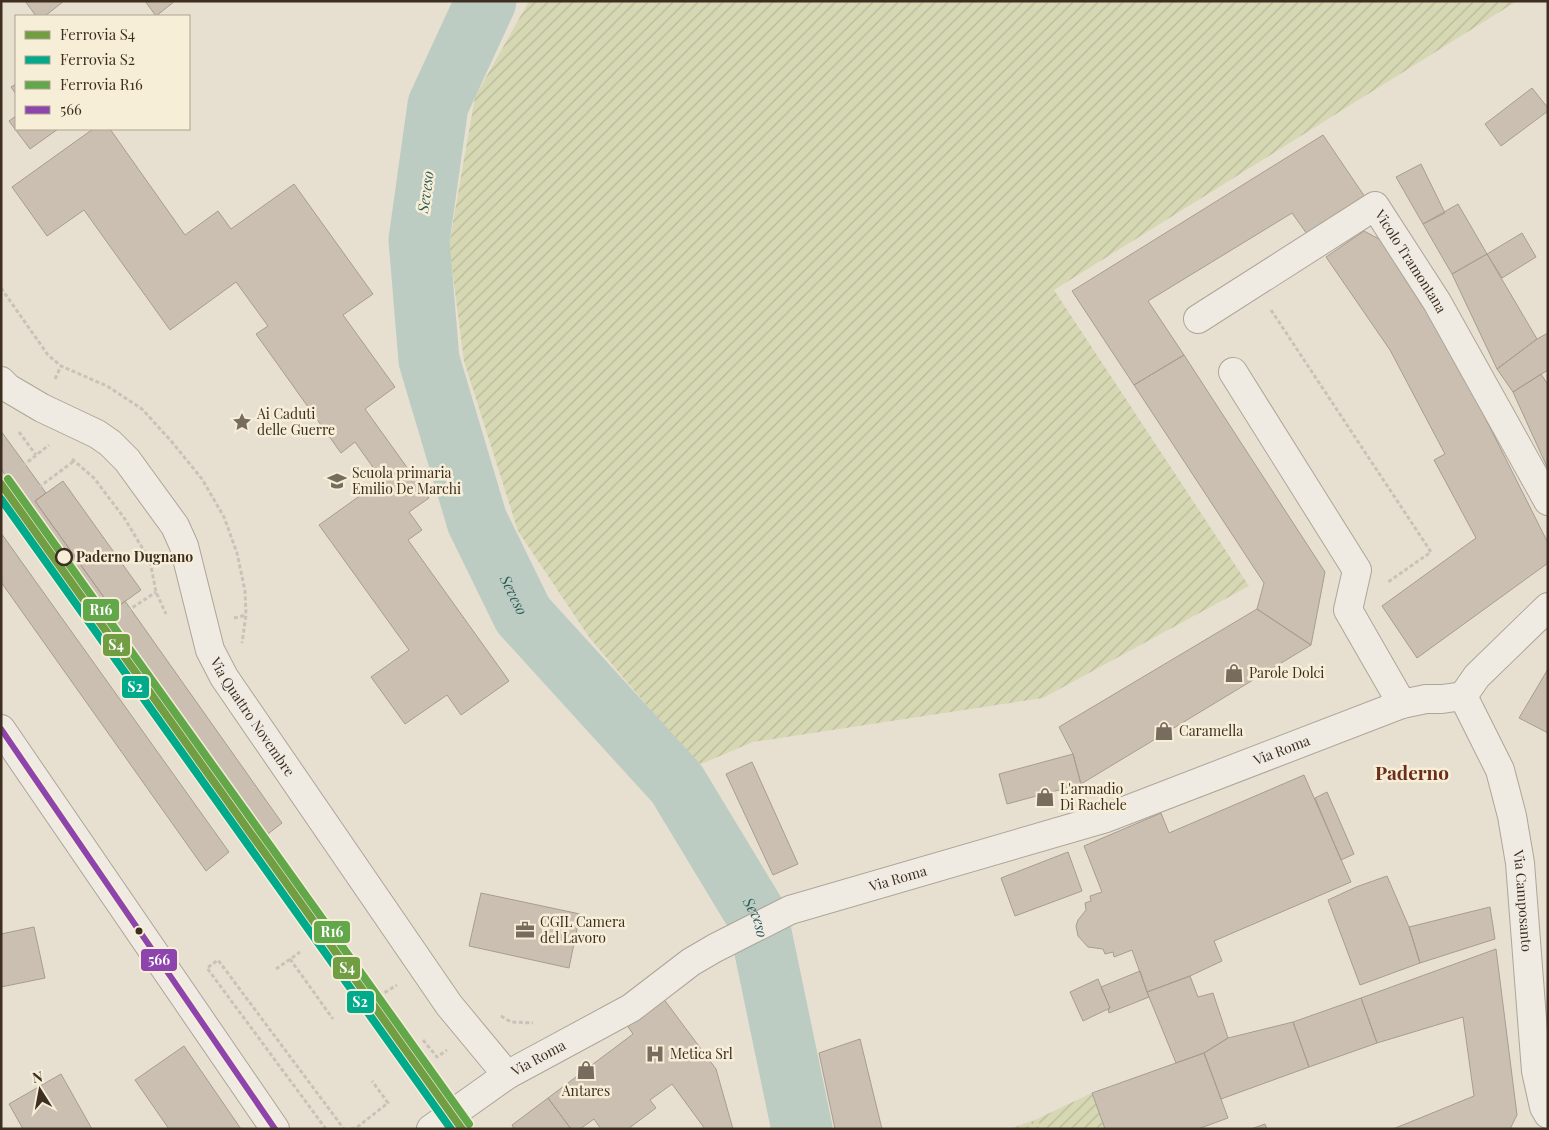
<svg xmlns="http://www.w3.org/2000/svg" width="1549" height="1130" viewBox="0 0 1549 1130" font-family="'Playfair Display',serif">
<defs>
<pattern id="grass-dots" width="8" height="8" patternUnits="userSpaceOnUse" patternTransform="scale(1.25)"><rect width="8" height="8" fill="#d6d7b3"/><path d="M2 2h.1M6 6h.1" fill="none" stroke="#b9b99a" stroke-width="1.8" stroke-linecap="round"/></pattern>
<pattern id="garden-furrows" width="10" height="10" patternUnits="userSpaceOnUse" patternTransform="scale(1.25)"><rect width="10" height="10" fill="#d6d7b3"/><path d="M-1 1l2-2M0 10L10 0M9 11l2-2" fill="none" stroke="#b9b99a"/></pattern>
</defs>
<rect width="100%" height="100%" fill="#e7e0d1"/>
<path fill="url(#grass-dots)" d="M1037 1119 1042 1129H1009Z"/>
<path fill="url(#garden-furrows)" d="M529 1H1517L1054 290 1249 586 1043 698 753 742 701 764 692 759 589 637 518 531 464 361 449 245 475 97Z
M1092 1093 1105 1129H1042L1037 1119Z"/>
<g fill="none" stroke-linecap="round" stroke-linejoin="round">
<path stroke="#bcccc2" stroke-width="61" id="s1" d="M486 1 438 105 419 240 429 360 477 521 523 615 677 784 758 918 802 1129"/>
</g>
<path fill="#cbbfb2" stroke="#a89c90" d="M25 1H64L45 16H36Z
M145 1H175L156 16Z
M16 84V94L11 87Z
M1532 88 1548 108V111L1501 146 1485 124Z
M16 116V129H58L30 149 9 121Z
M93 129H110L185 235 218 211 231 229 294 184 373 294 343 315 395 387 365 409 429 498 409 512 422 530 408 540 509 681 461 715 447 695 405 724 371 677 409 650 319 525 382 480 355 442 341 453 256 334 268 326 236 282 170 330 84 210 47 236 12 187Z
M1323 135 1365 197 1307 234 1292 213 1148 301 1184 355 1134 385 1072 291Z
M1421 164 1445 213 1423 224 1396 177Z
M1458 204 1487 254 1452 274 1423 224Z
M1364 231 1381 240 1429 306 1548 543V563L1417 658 1382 606 1476 538 1434 460 1445 454 1390 350 1326 257Z
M1522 233 1536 257 1502 278 1487 254Z
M1487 254 1537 339 1497 369 1452 274Z
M1548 333V370L1513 392 1497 369 1537 339Z
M1184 355 1325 572 1311 645 1257 609 1264 583 1134 385Z
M1541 374 1548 385V469L1513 392Z
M1 431 46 493 35 501 113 610 125 601 282 823 264 837 1 469Z
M63 481 141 590 113 610 35 501Z
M1 533 229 852 206 871 1 582Z
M1257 609 1311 645 1081 784 1073 754 1059 727Z
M1548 669V733L1519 718Z
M1073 754 1081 784 1007 804 999 774Z
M752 762 798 864 773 875 726 774Z
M1304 775 1351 882 1214 941 1222 961 1190 976 1147 992 1132 950 1114 957 1113 952 1105 954 1103 949 1088 947 1078 936 1076 926 1078 920 1086 910 1085 903 1091 901 1090 896 1102 892 1084 846 1161 813 1169 833Z
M1327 792 1354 854 1341 860 1315 798Z
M1068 852 1082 891 1015 916 1001 878Z
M1387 876 1409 927 1420 963 1360 985 1328 900 1356 887Z
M481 893 580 914 569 968 469 946Z
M1490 907 1495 939 1420 963 1409 927Z
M34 927 45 978 1 987V934Z
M1496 949 1517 1115 1510 1129H1393L1474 1096 1463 1017 1377 1043 1361 998Z
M1140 971 1149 997 1109 1013 1108 1010 1110 1008 1101 987Z
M1190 976 1198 997 1213 993 1228 1038 1204 1053 1176 1063 1147 992Z
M1098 979 1110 1008 1083 1021 1070 992Z
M660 994 716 1069 733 1129H705L672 1084 650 1100 656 1108 628 1129H601L594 1119 580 1129H571L548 1098 633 1034 624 1021Z
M1361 998 1377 1043 1309 1067 1293 1022Z
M1293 1022 1309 1067 1221 1099 1204 1053 1228 1038Z
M860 1039 882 1129H835L819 1053Z
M184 1046 241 1129H169L135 1080Z
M1204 1053 1228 1118 1198 1129H1105L1092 1093Z
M61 1074 92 1129H23L9 1104Z
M548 1098 571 1129H514L512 1125Z
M1265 1124 1267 1129H1251Z"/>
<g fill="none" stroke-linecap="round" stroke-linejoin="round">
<g stroke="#ada599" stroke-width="30">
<g id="minor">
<path id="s2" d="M1198 319 1375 206 1437 302 1548 501"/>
<path d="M1233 372 1357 570 1348 610 1402 704"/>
<path id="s3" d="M1 381 8 388 42 408 97 434 110 443 127 460 175 526 184 546 210 650 224 677 449 1005 507 1075"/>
<path id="s4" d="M1463 696 1500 770 1512 816 1520 863 1536 1071 1544 1107 1548 1114"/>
<path d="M1 729 275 1129"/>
<path id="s5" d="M431 1129 507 1075 631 1008 691 962 715 948 790 910 1106 818 1402 704 1426 699H1442L1463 696 1477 676 1548 607"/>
</g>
</g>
<path stroke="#c8c2b9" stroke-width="3" stroke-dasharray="4 2.5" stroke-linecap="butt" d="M1 288 48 355 61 366 107 386 142 409 172 442 202 479 224 517 237 553 245 591 246 615 242 643
M1271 310 1431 552 1388 582
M55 379 61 366
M19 432 36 455
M72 459 94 478 125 519 150 561 156 592 166 614
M5 474 25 464 49 445
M23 499 74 461
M234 618 246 615
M111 622 156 592
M290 959 333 1019
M276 969 300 952
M379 996 397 985
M501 1016 511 1022 533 1023
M423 1040 437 1057 447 1050
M326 1129 207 968 218 960 344 1129
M351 1129 356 1128 388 1103 372 1081"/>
<use href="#minor" stroke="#efebe3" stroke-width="28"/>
<g stroke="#f7eed8" stroke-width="10">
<path id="bus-1" d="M1 729 275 1129"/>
</g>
<use href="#bus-1" stroke="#8e44ad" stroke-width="6"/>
<g stroke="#f7eed8" stroke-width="11">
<path id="rail-1" d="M1 484 462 1129"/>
</g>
<g stroke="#f7eed8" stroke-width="11">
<path id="rail-2" d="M1 499 451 1129"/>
</g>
<g stroke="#f7eed8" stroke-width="11">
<path id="rail-3" d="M8 479 469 1124"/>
</g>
<use href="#rail-1" stroke="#719e42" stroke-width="8"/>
<use href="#rail-2" stroke="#00aa8a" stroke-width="8"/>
<use href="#rail-3" stroke="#62a84a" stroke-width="8"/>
</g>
<defs>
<g id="sight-bare" transform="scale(1.5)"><path d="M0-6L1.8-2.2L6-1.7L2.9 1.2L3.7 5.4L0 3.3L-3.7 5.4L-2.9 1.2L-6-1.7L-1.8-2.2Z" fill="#786c5e" stroke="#f7eed8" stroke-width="2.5" paint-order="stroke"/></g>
<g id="school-bare" transform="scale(1.5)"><path d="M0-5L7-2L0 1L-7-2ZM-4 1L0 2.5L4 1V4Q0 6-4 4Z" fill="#786c5e" stroke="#f7eed8" stroke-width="2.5" paint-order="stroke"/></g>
<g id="shop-bare" transform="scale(1.5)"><path d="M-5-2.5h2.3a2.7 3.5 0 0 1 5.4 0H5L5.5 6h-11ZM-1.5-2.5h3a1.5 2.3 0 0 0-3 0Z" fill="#786c5e" stroke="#f7eed8" stroke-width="2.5" paint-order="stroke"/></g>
<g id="office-bare" transform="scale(1.5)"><path d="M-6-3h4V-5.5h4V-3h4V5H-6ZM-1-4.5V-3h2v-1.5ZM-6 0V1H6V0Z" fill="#786c5e" stroke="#f7eed8" stroke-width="2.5" paint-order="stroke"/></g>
<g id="hospital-bare" transform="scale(1.5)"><path d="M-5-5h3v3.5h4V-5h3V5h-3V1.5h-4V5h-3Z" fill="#786c5e" stroke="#f7eed8" stroke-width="2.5" paint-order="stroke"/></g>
</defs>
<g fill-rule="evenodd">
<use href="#sight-bare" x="242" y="422"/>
<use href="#school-bare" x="337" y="481"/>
<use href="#shop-bare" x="1234" y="673"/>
<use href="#shop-bare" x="1164" y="731"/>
<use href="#shop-bare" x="1045" y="797"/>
<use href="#office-bare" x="525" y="930"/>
<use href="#hospital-bare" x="655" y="1054"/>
<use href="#shop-bare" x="586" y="1070"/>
</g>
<circle fill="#f7eed8" stroke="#3d2e20" stroke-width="2.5" cx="64" cy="557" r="8"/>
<circle fill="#3d2e20" stroke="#f7eed8" stroke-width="2" cx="139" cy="931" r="4.5"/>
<g text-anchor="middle" stroke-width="5" stroke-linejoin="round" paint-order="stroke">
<g font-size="14" fill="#3d2e20" stroke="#f7eed8">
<text dy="5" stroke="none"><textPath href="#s2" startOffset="276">Vicolo Tramontana</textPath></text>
<text dy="5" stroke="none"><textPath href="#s3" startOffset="440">Via Quattro Novembre</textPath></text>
<text dy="5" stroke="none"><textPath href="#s5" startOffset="939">Via Roma</textPath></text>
<text dy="5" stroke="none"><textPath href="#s5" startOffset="534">Via Roma</textPath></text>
<text dy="5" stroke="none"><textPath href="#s4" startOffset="216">Via Camposanto</textPath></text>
<text dy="5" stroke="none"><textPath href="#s5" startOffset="129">Via Roma</textPath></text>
</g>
<g font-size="14" fill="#3d2e20" stroke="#f7eed8" text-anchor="start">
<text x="257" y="419">Ai Caduti<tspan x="257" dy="16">delle Guerre</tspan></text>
<text x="352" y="478">Scuola primaria<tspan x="352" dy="16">Emilio De Marchi</tspan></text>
<text x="1249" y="678">Parole Dolci</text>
<text x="1179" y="736">Caramella</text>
<text x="1060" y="794">L'armadio<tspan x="1060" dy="16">Di Rachele</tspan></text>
<text x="540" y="927">CGIL Camera<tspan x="540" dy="16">del Lavoro</tspan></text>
<text x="670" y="1059">Metica Srl</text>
<text x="586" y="1096" text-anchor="middle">Antares</text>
</g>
<g font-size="14" font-weight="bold" fill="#3d2e20" stroke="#f7eed8" text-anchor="start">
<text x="76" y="562">Paderno Dugnano</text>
</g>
<g font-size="15" font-style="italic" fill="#2f5d5a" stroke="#f7eed8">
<text transform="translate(426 192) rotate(-82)" y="5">Seveso</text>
<text dy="5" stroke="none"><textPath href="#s1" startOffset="622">Seveso</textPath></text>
<text dy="5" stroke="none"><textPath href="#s1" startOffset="1028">Seveso</textPath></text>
</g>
<g font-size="19" font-weight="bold" fill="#6b2e1e" stroke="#f7eed8">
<text x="1412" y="780">Paderno</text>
</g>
</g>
<g stroke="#f7eed8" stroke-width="2">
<rect x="82" y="598" width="38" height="24" rx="5" fill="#62a84a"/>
<rect x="102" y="633" width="29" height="24" rx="5" fill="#719e42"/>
<rect x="121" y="675" width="29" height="24" rx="5" fill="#00aa8a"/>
<rect x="313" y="920" width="38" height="24" rx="5" fill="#62a84a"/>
<rect x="140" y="948" width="38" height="24" rx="5" fill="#8e44ad"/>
<rect x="332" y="956" width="29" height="24" rx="5" fill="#719e42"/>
<rect x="346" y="990" width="29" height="24" rx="5" fill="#00aa8a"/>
</g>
<g font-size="14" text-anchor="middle" font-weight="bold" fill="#fff">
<text x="101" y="615">R16</text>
<text x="116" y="650">S4</text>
<text x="135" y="692">S2</text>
<text x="332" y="937">R16</text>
<text x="159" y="965">566</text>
<text x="347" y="973">S4</text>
<text x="360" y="1007">S2</text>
</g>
<rect width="1549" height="1130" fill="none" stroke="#3d2e20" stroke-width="5"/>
<rect x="15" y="15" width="175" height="115" fill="#f7eed8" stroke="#ada18e"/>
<rect x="25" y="31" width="25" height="8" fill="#719e42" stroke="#ada18e"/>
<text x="60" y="40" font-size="15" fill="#3d2e20">Ferrovia S4</text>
<rect x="25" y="56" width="25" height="8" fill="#00aa8a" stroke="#ada18e"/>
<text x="60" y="65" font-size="15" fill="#3d2e20">Ferrovia S2</text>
<rect x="25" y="81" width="25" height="8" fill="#62a84a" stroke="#ada18e"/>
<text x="60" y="90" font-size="15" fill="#3d2e20">Ferrovia R16</text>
<rect x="25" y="106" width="25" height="8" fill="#8e44ad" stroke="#ada18e"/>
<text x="60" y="115" font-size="15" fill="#3d2e20">566</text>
<g transform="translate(40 1090) rotate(349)" stroke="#f7eed8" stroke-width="4" paint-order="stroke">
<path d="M0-4L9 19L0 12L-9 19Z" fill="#3d2e20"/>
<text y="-8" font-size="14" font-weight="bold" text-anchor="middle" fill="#3d2e20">N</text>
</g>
</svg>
